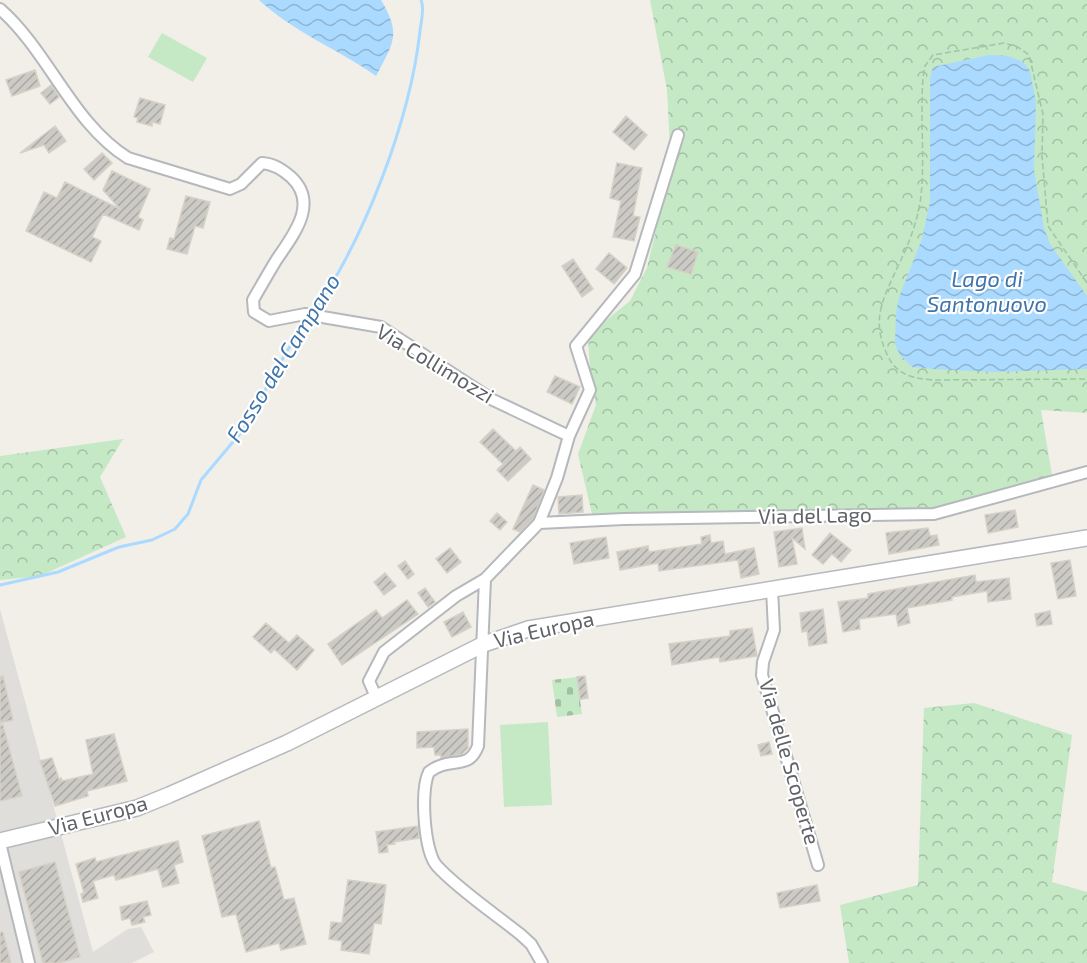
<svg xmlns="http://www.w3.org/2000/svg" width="1087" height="963" viewBox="0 0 1087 963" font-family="'Exo 2',sans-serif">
<defs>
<pattern id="forest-crowns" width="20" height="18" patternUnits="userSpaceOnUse" patternTransform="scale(1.5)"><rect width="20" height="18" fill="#c5e8c5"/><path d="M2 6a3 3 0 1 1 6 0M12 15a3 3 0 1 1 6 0" fill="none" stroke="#a3c0a4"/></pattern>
<pattern id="cemetery-stones" width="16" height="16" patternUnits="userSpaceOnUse" patternTransform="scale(1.5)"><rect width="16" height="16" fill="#c5e8c5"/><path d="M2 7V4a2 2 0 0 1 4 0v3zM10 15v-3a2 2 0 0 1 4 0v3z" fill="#a3c0a4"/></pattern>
<pattern id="water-waves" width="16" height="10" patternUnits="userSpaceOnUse" patternTransform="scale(1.5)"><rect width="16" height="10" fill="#aadaff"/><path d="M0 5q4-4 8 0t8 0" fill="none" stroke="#8eb4d2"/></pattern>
<pattern id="building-hatch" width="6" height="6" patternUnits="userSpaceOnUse" patternTransform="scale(1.5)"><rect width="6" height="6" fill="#cccac5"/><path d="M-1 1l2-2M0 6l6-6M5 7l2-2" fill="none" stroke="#a9a8a4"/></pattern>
</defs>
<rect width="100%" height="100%" fill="#f1efe8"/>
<path fill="#e0deda" d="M0 609 93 952 128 929 141 927 154 952 132 963H0Z"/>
<path fill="url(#forest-crowns)" d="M650 0H1087V413L1041 410 1052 475 938 508 592 514 578 454 596 405 590 372 588 335 630 301 647 268 671 167 667 90Z
M123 439 100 477 126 537 40 576 0 580V456Z
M974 703 1072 735 1052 882 1087 892V963H849L840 905 918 885 924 708Z"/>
<path fill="url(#cemetery-stones)" d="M585 676 588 698 580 700 582 714 557 717 552 680Z"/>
<path fill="#c5e8c5" d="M162 33 207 58 193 82 148 57Z
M548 722 552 805 504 807 500 725Z"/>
<path fill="url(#water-waves)" d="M259 0H381C402 35 393 43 376 76 338 49 293 32 259 0Z
M989 55 1008 56 1023 62 1030 71 1036 103 1034 170 1044 228 1050 244 1087 296V369L994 372 933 369 912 367 900 355 895 344 896 313 899 297 922 239 930 202V77L933 67Z"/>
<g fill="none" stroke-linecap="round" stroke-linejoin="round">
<path stroke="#aadaff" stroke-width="3" d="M314 312C365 237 410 121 420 31 421 22 425 8 421 0
M0 585 58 572 119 547 152 540 175 529 188 514 201 480 243 430 287 351 310 317"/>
</g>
<path fill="url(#building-hatch)" stroke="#d6d1c6" stroke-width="1.5" d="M35 70 40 86 12 96 6 80Z
M51 85 59 97 50 104 41 93Z
M140 98 165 105 160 124 152 122V126L137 122 138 118 134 117Z
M626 116 647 135 634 150 613 132Z
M55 126 66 141 49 153 44 145 20 153Z
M102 153 112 163 94 180 84 169Z
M617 163 642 168 633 216 640 217 634 241 613 237 621 201 610 198Z
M112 171 150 189 138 217 143 220 139 230 103 214 92 237 101 241 91 262 26 231 44 192 57 198 65 182 120 209 103 190Z
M186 196 210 202 203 228 195 226 187 254 167 249 170 238 174 239Z
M676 245 698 252 691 274 667 267Z
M609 253 627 268 614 284 596 269Z
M573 259 593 289 582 297 562 266Z
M555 376 580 387 572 404 547 392Z
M493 429 516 451 520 447 531 459 508 481 497 470 503 464 480 442Z
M533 485 544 490 533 519 520 532 513 529Z
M582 495 583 512 559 514 558 497Z
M1015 510 1018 527 988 533 985 515Z
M497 513 507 522 500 530 490 521Z
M802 528 805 549 792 538 797 564 779 567 774 532Z
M928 528 930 536 937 535 939 545 889 554 886 533Z
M830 533 851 550 841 562 832 554 823 564 812 555Z
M710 535 711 543 723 541 725 554 754 548 759 574 741 578 738 560 659 571 658 563 620 570 617 552 648 546 649 552 702 544 701 537Z
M606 537 609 558 574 564 570 543Z
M450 548 461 562 447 573 436 559Z
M1070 560 1076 596 1058 599 1051 563Z
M405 561 414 574 408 579 398 566Z
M385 573 396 586 384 595 374 582Z
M975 575 976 582 1009 578 1011 599 988 602 987 591 952 597V600L907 608 910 623 898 626 896 614 859 619 860 629 843 632 838 602 868 598V594Z
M425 588 435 602 428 607 418 593Z
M407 600 418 614 342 665 328 644 376 610 382 618Z
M823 609 827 643 809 646 807 631 802 632 800 613Z
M1050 611 1052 624 1037 626 1035 614Z
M463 612 471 627 452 637 444 622Z
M266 623 289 643 297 635 314 650 297 670 274 649 271 653 253 637Z
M752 628 757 656 720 662 719 657 672 665 669 644 730 636V631Z
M3 676 13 720 0 723V677Z
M585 676 588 698 580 699 577 677Z
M0 725H3L22 796 0 801Z
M468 729V748L462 754 441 758V755H435L434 747 417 748V732Z
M114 734 127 781 87 791 88 796 55 806 40 761 52 758 59 779 61 778 62 781 93 774 86 740Z
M769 742 772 754 761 756 758 745Z
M259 821 271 868 275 867 284 900 294 898 306 944 281 950 279 943 246 952 236 914 222 917 202 836Z
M418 826 419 838 394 842 395 844 387 845 388 852 379 853 376 832Z
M178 841 183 862 174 865 179 883 163 887 158 869 116 880 114 875 93 881 98 898 83 902 81 894 84 893 76 864 95 858 96 862Z
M55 862 80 957 59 963H43L19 872Z
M348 880 386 885 381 924 374 923 369 954 341 950 342 941 329 939 331 922 342 923Z
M817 885 820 901 780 908 777 893Z
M147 901 151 915 143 917 145 922 132 925 130 918 122 920 120 907Z
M0 932H3L11 963H0Z"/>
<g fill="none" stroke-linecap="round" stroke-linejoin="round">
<g stroke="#b5b8bc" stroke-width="14">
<path id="street" d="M0 9C49 52 72 123 128 158L230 189 241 184 262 163C274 164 282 169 291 177 319 203 294 234 277 259 269 272 261 286 253 300L254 312 269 321 305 314 381 327 493 400 569 436
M539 523 624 519 934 514 1087 472
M485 579 478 746C468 772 451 755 429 772 420 790 424 852 437 866 458 889 495 914 520 934L531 944 542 963
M772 589 774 630 763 662 762 675 818 865
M377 699 369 681 384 652 456 596 485 579 539 523 557 478 569 436 590 390 576 346 635 274 678 135
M0 843 29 963"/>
</g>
<g stroke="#b6babf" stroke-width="18">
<path id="secondary" d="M0 841 137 808 169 795 287 743 484 644 528 629 1087 538"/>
</g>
<path stroke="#9cc7a9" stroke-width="1.5" stroke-dasharray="6 3" stroke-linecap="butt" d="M1087 283 1048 226 1042 156 1043 114 1029 55 1018 47 1004 43 933 55 925 66 923 78C920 117 925 157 921 196 918 220 909 244 898 266 884 297 871 318 886 352 895 374 910 378 932 380L1087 379"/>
<use href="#street" stroke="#fff" stroke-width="10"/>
<use href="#secondary" stroke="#fff" stroke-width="15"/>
</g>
<g text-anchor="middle" stroke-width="4.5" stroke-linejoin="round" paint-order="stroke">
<g font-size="21" fill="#5f6368" stroke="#fff">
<text transform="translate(435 364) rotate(31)" y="7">Via Collimozzi</text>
<text transform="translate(815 516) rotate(-1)" y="7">Via del Lago</text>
<text transform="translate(544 630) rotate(-13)" y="7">Via Europa</text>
<text transform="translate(789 762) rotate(74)" y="7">Via delle Scoperte</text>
<text transform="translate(98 816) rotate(-15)" y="7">Via Europa</text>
</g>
<g font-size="22" font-style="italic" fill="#4174aa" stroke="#fff">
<text x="987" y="287">Lago di<tspan x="987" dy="25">Santonuovo</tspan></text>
<text transform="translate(283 358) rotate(-58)" y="8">Fosso del Campano</text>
</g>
</g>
</svg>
